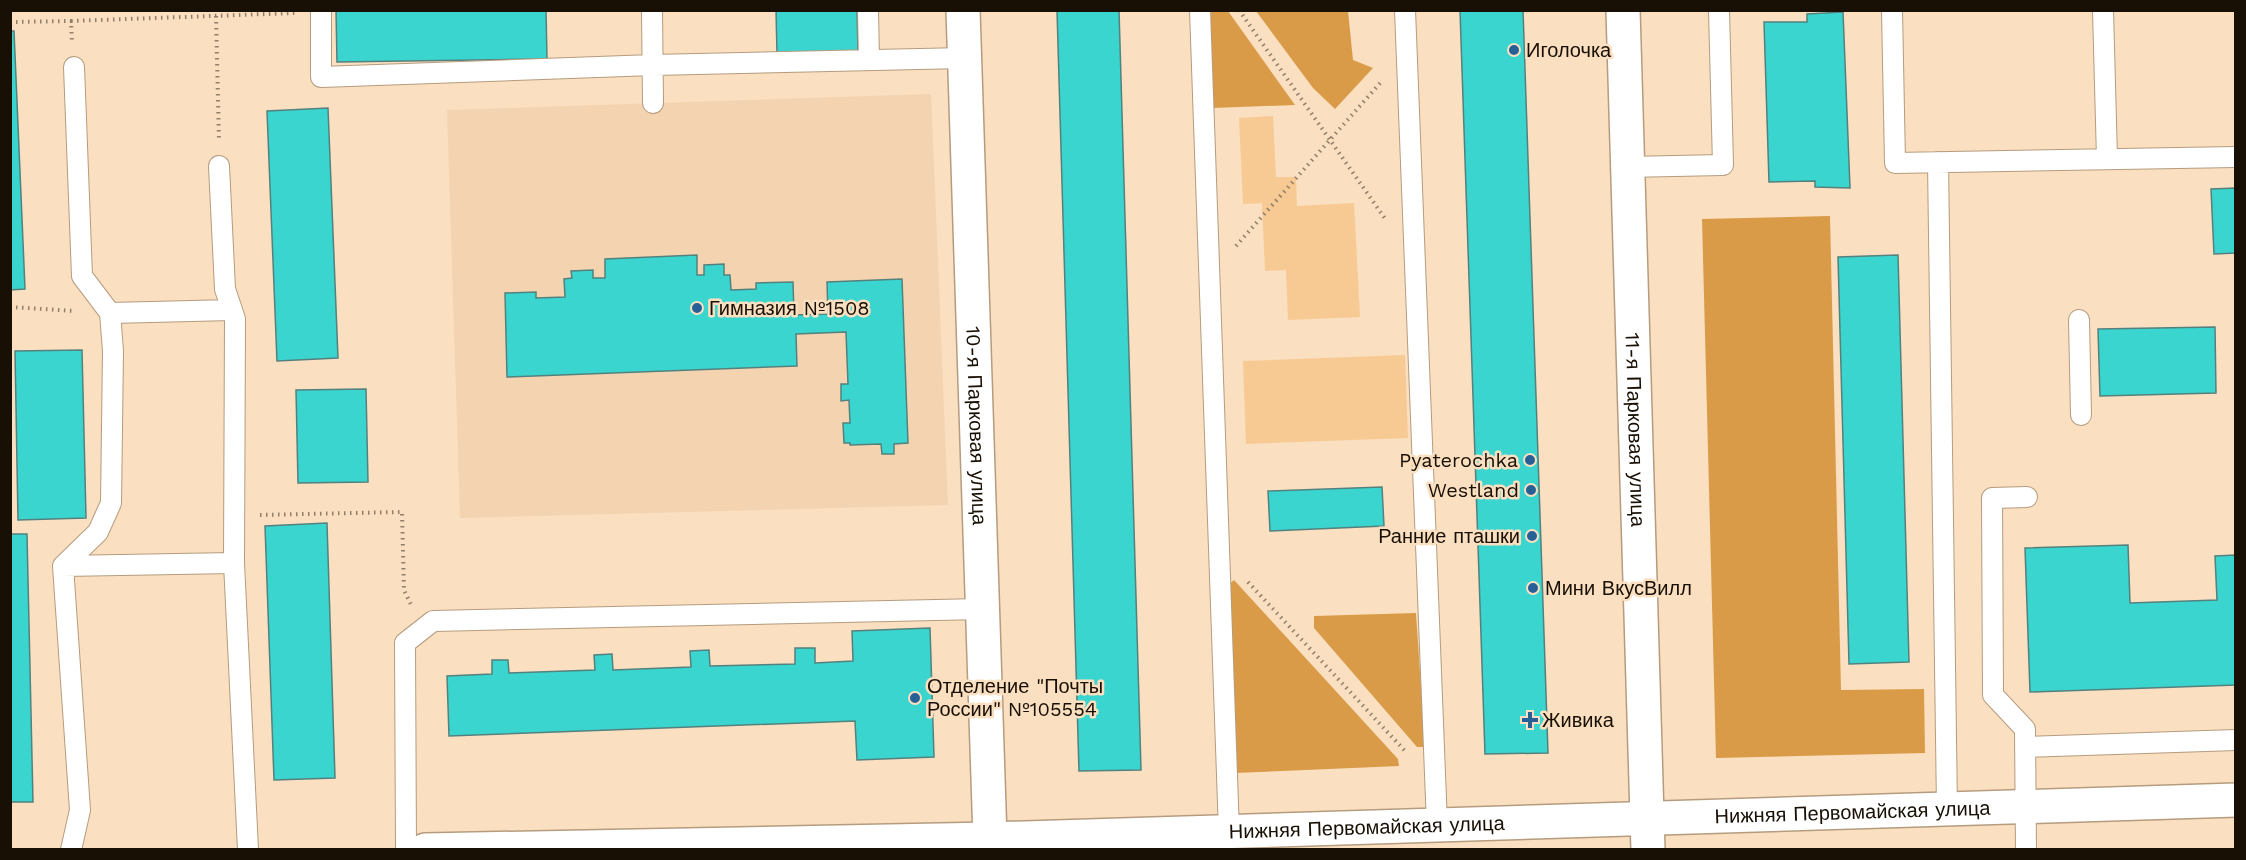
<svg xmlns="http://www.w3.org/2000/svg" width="2246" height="860" viewBox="0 0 2246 860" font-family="'Work Sans',sans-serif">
<rect width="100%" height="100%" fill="#fadfc0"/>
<path fill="#f4d4b0" d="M931 94 948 505 460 518 447 110Z"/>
<path fill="#f7ca94" d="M1273 116 1276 177H1296L1297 206 1354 203 1360 317 1288 320 1286 270 1265 271 1262 203 1243 204 1239 118Z
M1405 355 1408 438 1246 444 1243 361Z"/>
<path fill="#da9b48" d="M1208 11H1228L1295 105 1212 108Z
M1342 11H1348L1353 60 1373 68 1335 109 1313 88 1256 11Z
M1830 216 1841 690 1924 689 1925 753 1716 758 1702 219Z
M1234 580 1398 759 1399 766 1235 773 1227 586Z
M1416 613 1425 747H1417L1314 628V616Z"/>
<path fill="#3ad5cf" stroke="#53817e" stroke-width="1.5" d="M336 10H546L547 59 337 62Z
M776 10H857L858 51 777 53Z
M1057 10H1119L1141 770 1079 771Z
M1460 10H1523L1548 753 1485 754Z
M1843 12 1850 188 1815 187V181L1769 182 1764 22H1807V14Z
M10 31H14L25 289 10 290Z
M328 108 338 358 277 361 267 111Z
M2236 188V253L2214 254 2211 189Z
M697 255V275H704V265L724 264V275H730L731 290 756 289V283L793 282 794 315 828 314 827 282 902 279 908 443 894 444V454H882L881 444 850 445V443H844L843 423H850L849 400 841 401V384H848L846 332 796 334 797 366 507 377 505 293 536 292V298L565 297 564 279 572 278 571 271 593 270V278H605V259Z
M1898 255 1909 662 1849 664 1838 257Z
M2215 327 2216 393 2100 396 2098 329Z
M82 350 86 518 18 520 15 351Z
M366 389 368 482 298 483 296 390Z
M1382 487 1384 526 1270 531 1268 491Z
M327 523 335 778 274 780 265 526Z
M10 534H27L33 802H10Z
M2128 545 2130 603 2217 600 2215 556 2236 555V685L2030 692 2025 548Z
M930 628 934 757 857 760 855 721 449 736 447 676 492 674V660H508L509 673 595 670 594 655 612 654 613 670 691 667 690 651 709 650 710 666 795 664V648H815V663L853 661 852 631Z"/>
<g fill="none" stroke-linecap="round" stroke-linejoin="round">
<g stroke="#b59c7f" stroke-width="22">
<path id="lane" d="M321 10V77L653 65 965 58
M652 10 653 103
M868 10 869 60
M1200 10 1229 832
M1405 10 1437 825
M1892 10 1895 163 2236 157
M2103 10 2107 159
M74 67 82 276 110 313
M1938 162 1947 809
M219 166 225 289 235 319 234 563
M1626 167 1723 165 1719 10
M2079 320 2081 415
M63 566 98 532 111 503 113 351 110 313 232 310
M2025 747 2236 740
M71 850 80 810 63 566 234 563 248 850
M406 850 405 643 433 621 982 609
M2026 850 2025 729 1993 695 1992 498 2027 497"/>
</g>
<g stroke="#b59c7f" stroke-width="36">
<g id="street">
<path id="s1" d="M963 10 990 839"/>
<path id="s2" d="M1623 10 1648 850"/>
<path id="s3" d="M425 850 990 839 2236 800"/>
</g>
</g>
<path stroke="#917f69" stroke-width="4" stroke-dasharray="1.5 4.5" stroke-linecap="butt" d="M1239 10 1386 220
M216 16 219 141
M71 21 295 13
M10 22 71 21 72 43
M1236 246 1382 81
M10 307 74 311
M260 515 402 512 404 590 412 607
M1248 582 1406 752"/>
<use href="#lane" stroke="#fff" stroke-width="20"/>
<use href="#street" stroke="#fff" stroke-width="33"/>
</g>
<g fill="#275f97" stroke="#fadfc0" stroke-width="2">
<circle cx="1514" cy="50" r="6"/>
<circle cx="697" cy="308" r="6"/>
<circle cx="1530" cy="460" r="6"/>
<circle cx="1531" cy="490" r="6"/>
<circle cx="1532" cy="536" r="6"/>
<circle cx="1533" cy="588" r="6"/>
<circle cx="915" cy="698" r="6"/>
<path d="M1527 711h6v6h6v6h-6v6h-6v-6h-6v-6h6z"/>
</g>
<g text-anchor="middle" stroke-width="5" stroke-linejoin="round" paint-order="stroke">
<g font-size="20" fill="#180f05" stroke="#fadfc0" text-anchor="start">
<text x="1526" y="57">Иголочка</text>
<text x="709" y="315">Гимназия №1508</text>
<text x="1518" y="467" text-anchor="end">Pyaterochka</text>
<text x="1519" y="497" text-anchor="end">Westland</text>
<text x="1520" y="543" text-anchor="end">Ранние пташки</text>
<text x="1545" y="595">Мини ВкусВилл</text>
<text x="927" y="693">Отделение "Почты<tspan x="927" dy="23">России" №105554</tspan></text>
<text x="1542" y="727">Живика</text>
</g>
<g font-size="20" fill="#180f05" stroke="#fadfc0">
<text dy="7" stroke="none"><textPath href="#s1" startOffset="416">10-я Парковая улица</textPath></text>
<text dy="7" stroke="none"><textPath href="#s2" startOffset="420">11-я Парковая улица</textPath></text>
<text dy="7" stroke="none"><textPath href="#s3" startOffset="1428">Нижняя Первомайская улица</textPath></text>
<text dy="7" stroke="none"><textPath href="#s3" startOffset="942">Нижняя Первомайская улица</textPath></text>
</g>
</g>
<rect width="2246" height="860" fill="none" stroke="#180f05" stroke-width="24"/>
</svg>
